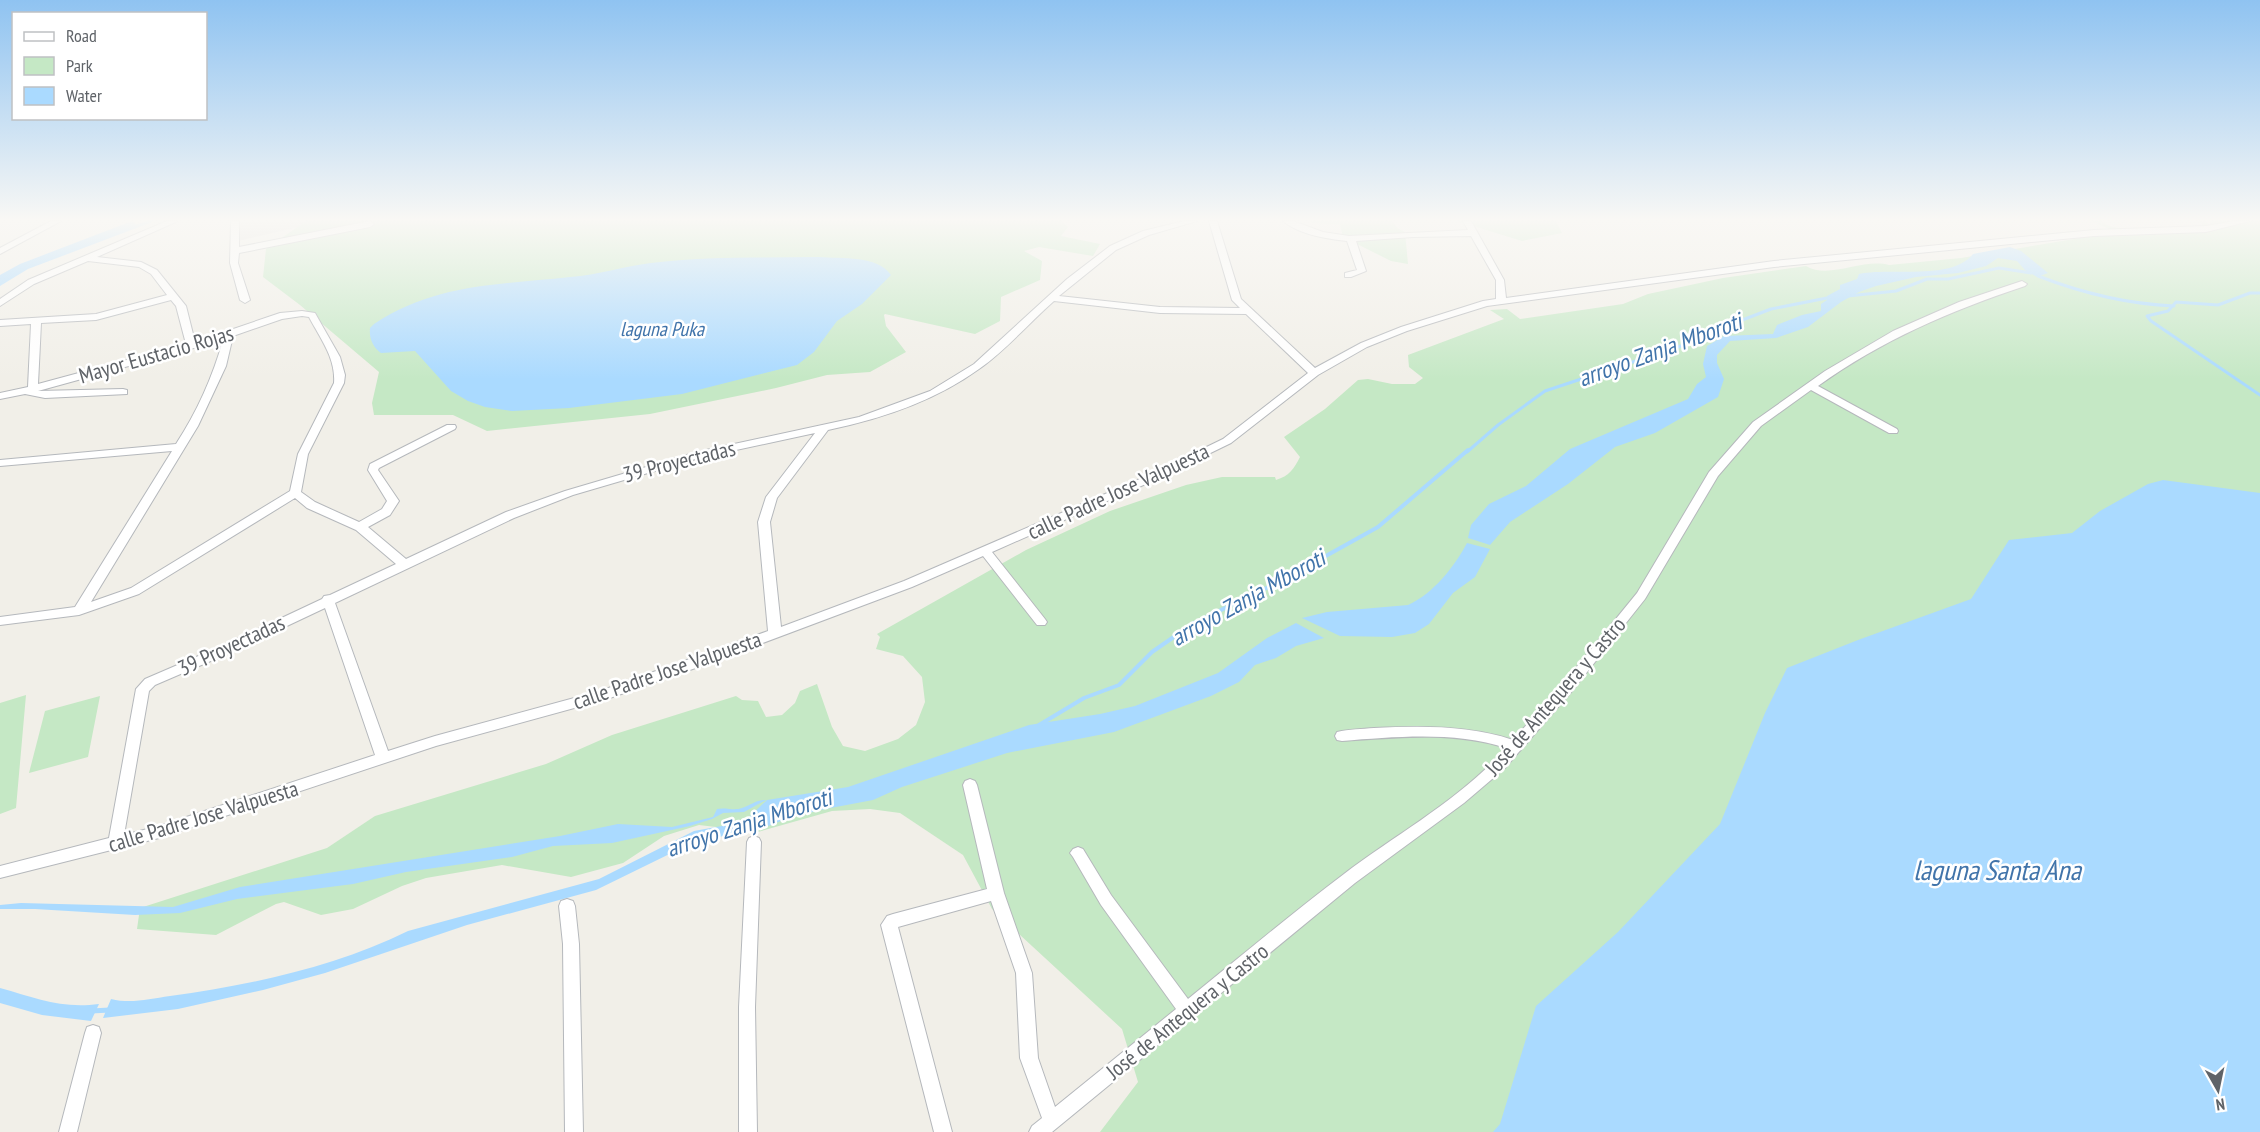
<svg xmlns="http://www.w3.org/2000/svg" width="2260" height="1132" viewBox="0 0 2260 1132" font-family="'PT Sans Narrow',sans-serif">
<rect width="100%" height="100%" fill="#f1efe8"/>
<path fill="#e0deda" d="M252 221H368L298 227 238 241V223Z"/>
<path fill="#c5e8c5" d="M306 221H1061L1068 227 1061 236 1100 244 1093 256 1039 247 1024 251 1042 261 1040 280 1001 297 1000 321 975 334 885 314 884 315 886 326 906 352 870 372 827 375 776 388 650 414 487 431 453 415H374L372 403 379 372 300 305 263 277 266 249Z
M1311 221H1393L1397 228 1405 232 1408 264 1391 261 1343 237 1340 224 1311 223Z
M1457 221H1556L1562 233 1522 241Z
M2091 221H2103C2109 235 2187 228 2205 228L2199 221H2209L2205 222 2209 225 2212 221H2260V1132H1100L1138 1082 1122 1029 992 909 963 855 900 813 870 809 832 811 758 832 699 825 664 836 623 863 571 877 502 865 426 878 402 886 353 909 321 915 284 902 276 904 216 935 137 929 140 908 327 848 375 816 546 764 612 735 736 696 742 700 758 701 766 717 782 715 795 703 800 691 817 684 832 727 843 746 865 751 898 739 916 725 925 702 922 677 903 656 876 649 880 637 877 634 1026 550 1110 511 1186 485 1222 477H1275L1276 480C1289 476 1294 469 1300 457L1284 437 1325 409 1358 380 1368 379 1392 384H1415L1423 378 1409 367 1408 355 1504 319 1490 310 1507 309 1520 319 1623 304 1648 294 1723 278 1806 266C1829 280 1862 258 1889 265L1961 258 2104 234 2112 230Z
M26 695 16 808 0 814V703Z
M100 696 88 757 29 773 45 711Z"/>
<path fill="#aadaff" d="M132 221 139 227 28 269 0 286V275L20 264Z
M2010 247 2021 251 2048 273 2037 277 2025 270 2017 261 1998 258 1986 266 1958 273 1916 277 1876 286 1859 292 1841 302 1808 327 1776 338 1730 341 1717 355V363L1724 379 1718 397 1655 433 1615 447 1568 484 1510 522 1490 545 1468 538 1471 525 1489 504 1526 486 1570 449 1688 399 1697 384 1706 377 1703 364 1707 346 1724 336 1773 334 1777 325 1802 315 1821 311V304L1827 300V296L1840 289V285L1857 279 1859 274C1891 267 1952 281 1973 254Z
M819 257C842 259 877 255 891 275L862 304 837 321 814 352 797 365 682 394 569 408 512 411 485 407 468 401 451 391 415 351 381 353C373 347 369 339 370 328L374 324C436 283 499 285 570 277 598 275 624 266 651 263 707 256 763 258 819 257Z
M2163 480 2260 493V1132H1493L1500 1124 1536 1006 1618 932 1720 824 1765 713 1787 668 1858 640 1971 599 2009 540 2072 533 2100 511 2148 484Z
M1467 543 1490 549 1475 577 1453 593 1429 624 1415 633 1392 637 1340 636 1302 618 1327 612 1408 605C1433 594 1455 566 1467 543Z
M1296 623 1324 638 1296 646 1276 658 1255 665 1239 682 1211 696 1114 732 1007 753 902 787 873 800 820 810 786 819 763 828 694 842 596 890 467 925 325 973 263 990 178 1009 103 1018 111 999C131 1004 149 999 170 996 250 985 335 967 408 931L599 879 694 831 738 823 750 816 767 800 848 787 1029 725 1100 714 1135 706 1218 673 1267 638Z
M766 800 744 812 723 813 712 819 690 826 612 843 553 846 512 857 406 872 353 884 237 899 180 913 135 915 35 909H0V905L21 903 173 907 240 887 560 836 618 824 672 827 713 817 717 809C726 807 734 811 742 808 752 805 755 800 766 800Z
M0 988C36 998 61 1009 99 1004L91 1021 42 1015 0 1003Z"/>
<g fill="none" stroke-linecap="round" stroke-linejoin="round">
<path stroke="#aadaff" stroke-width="3" d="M134 227 151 221
M2038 276C2082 293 2127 304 2174 306
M2260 293H2250L2218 305 2176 302 2168 311 2147 316 2151 321 2260 395
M1848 296 1896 291 1927 279H1948L1999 268 2031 273
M1467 452 1498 425 1545 391 1699 340 1724 327 1771 309 1832 297"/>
<path stroke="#aadaff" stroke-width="4" d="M1039 725 1084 698 1119 685 1152 652 1194 623 1279 582 1378 527 1468 450"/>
<path stroke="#aadaff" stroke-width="5" d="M91 1011 110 1010"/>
<g stroke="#b5b8bc" stroke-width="2">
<path id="street" d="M51 221H61L0 254V248Z
M167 221H178L97 257 141 262 157 270 186 306 195 342 280 313 302 311 315 313 340 357 345 375 344 383 308 454 301 492 315 502 359 522 382 509 387 501 368 470 370 464 447 425H455L456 427 455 429 379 468 378 470 399 501 390 515 368 527 406 559 506 512 565 491 697 452 859 417 930 391 974 364 1067 279 1110 246 1143 231 1184 221H1197L1149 235 1116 250 1059 296 1160 307 1240 308 1232 300 1209 221H1217L1241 299 1315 368 1361 343 1401 327 1483 301 1496 299V280L1471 236 1413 237 1356 241 1366 271 1351 277H1345V273L1357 270 1347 241C1327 239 1298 234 1283 221H1293L1323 232 1349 236 1468 230 1463 221H1471L1504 280 1506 298 1774 261 2094 230 2206 226 2235 221H2250L2206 232 2094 236 1774 267 1487 306 1407 331 1367 347 1318 375 1231 443 1157 479 992 552 1045 619 1047 622 1045 625H1037L983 556 912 587 707 664 607 699 436 746 159 838 0 878V866L109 838 136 689 145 679 224 645 322 599 324 596 330 595 396 564 356 530 307 508 295 498 139 594 79 615 0 625V617L75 607 172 451 0 466V460L176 444C197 412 213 376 223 340L38 391 123 389 127 390V394L45 398 25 394 0 399V393L28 387 31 324 0 326V320L96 314 167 295 151 274 139 267 88 261 34 284 0 306V299L28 280ZM171 300 176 306 186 344 38 384 41 323 96 320ZM1054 301 1160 313 1246 314 1308 373 1223 439 1149 475 904 581 781 627 770 522 777 498 828 430C881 419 935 401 979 369 1005 351 1030 322 1054 301ZM302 316 309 317C320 338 336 358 334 383L298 454 290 491 131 588 91 602 198 426 226 366 233 336 282 319ZM815 433 766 497 758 522 768 631 600 691 435 736 388 751 335 603 514 518 573 495 699 458ZM325 608 375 755 159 826 124 835 149 691 155 685 234 651Z
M231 221H239V247L370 221 374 224 370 227 239 253 238 263 250 300 245 303 240 300 230 263Z
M2022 281 2027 284 2025 286C1950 311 1882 340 1818 386L1897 429 1898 431 1897 433H1889L1811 390 1761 426 1718 476 1645 599 1572 691 1505 768 1464 803 1355 883 1052 1132H1029L1032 1126 1042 1118 1020 1058 1016 973 991 901 898 927 952 1132H934L881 925 887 916 893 914 987 889 963 785 965 781 970 779 975 781 977 785 1004 893 1032 973 1038 1058 1055 1107 1176 1009 1101 905 1073 857 1070 853 1073 849 1078 847 1083 849 1111 895 1188 999C1240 957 1291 914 1344 874 1398 833 1461 799 1506 748 1455 731 1395 737 1342 741L1337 740 1335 736 1337 732C1349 729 1362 729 1374 728 1421 726 1469 725 1513 740L1562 685 1637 593 1709 472 1753 422 1825 371 1893 331 1959 302Z
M754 836 759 838 761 842 755 1007 757 1132H739V1007L747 842 749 838Z
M567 899 573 901 575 906 579 944 583 1132H565L563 944 559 906 561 901Z
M93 1025 99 1027 101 1033 77 1132H59L85 1033 87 1027Z"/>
</g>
<use href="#street" fill="#fff" fill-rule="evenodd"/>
</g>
<linearGradient id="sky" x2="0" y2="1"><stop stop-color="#8fc3f1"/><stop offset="0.58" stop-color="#f9f8f5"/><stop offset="1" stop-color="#f9f8f5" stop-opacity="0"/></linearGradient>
<rect width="2260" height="379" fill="url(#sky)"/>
<g text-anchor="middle" stroke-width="5" stroke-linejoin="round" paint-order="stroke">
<g font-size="20" font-style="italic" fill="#4174aa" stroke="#fff">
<text x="662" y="336">laguna Puka</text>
</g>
<g font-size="22" fill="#5f6368" stroke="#fff">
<text transform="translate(156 354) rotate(-16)" y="8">Mayor Eustacio Rojas</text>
<text transform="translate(679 461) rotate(-14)" y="8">39 Proyectadas</text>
<text transform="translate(1118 491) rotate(-25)" y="8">calle Padre Jose Valpuesta</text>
<text transform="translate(231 645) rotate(-25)" y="8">39 Proyectadas</text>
<text transform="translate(667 670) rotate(-19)" y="8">calle Padre Jose Valpuesta</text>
<text transform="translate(1555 696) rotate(-49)" y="8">José de Antequera y Castro</text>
<text transform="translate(203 816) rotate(-17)" y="8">calle Padre Jose Valpuesta</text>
<text transform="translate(1187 1011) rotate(-39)" y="8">José de Antequera y Castro</text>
</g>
<g font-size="24" font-style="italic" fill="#4174aa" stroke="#fff">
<text transform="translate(1660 350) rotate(-20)" y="8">arroyo Zanja Mboroti</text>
<text transform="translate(1248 598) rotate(-29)" y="8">arroyo Zanja Mboroti</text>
<text transform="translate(749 823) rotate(-18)" y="8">arroyo Zanja Mboroti</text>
</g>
<g font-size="28" font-style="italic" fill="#4174aa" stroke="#fff">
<text x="1997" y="880">laguna Santa Ana</text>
</g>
</g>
<rect x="12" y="12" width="195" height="108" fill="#ffffff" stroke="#bfc1c3" stroke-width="1.5"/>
<rect x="24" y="32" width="30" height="9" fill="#ffffff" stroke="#bfc1c3" stroke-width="1.5"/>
<text x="66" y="42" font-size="18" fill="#5f6368">Road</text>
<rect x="24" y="57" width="30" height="18" fill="#c5e8c5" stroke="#bfc1c3" stroke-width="1.5"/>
<text x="66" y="72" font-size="18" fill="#5f6368">Park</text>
<rect x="24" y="87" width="30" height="18" fill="#aadaff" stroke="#bfc1c3" stroke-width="1.5"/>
<text x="66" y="102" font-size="18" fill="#5f6368">Water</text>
<g transform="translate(2218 1090) rotate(171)" stroke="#ffffff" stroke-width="4.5" paint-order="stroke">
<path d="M0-4.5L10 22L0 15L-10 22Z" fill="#5f6368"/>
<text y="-9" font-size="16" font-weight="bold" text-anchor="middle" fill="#5f6368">N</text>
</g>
</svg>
